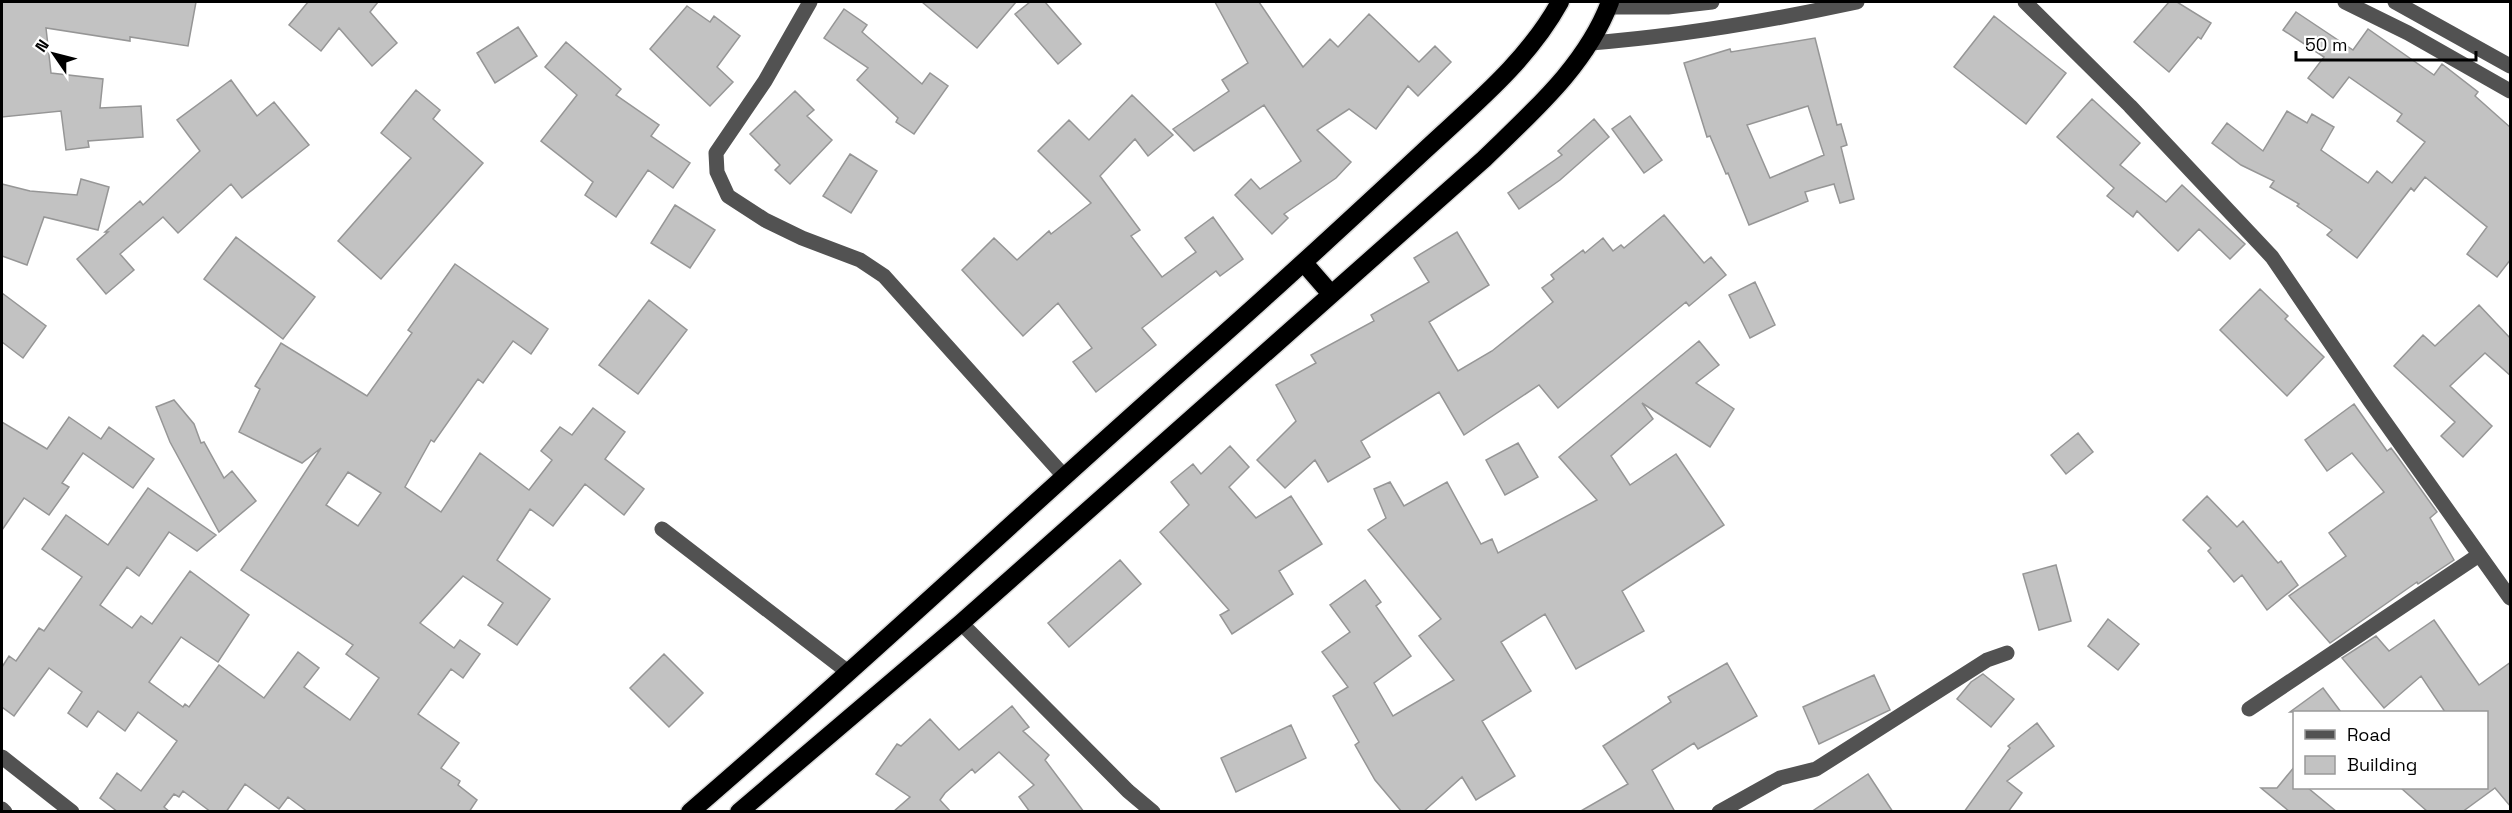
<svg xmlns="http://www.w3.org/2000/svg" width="2512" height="813" viewBox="0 0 2512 813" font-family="'Space Grotesk',sans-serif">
<rect width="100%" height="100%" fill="#fff"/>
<path fill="#c2c2c2" stroke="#969696" stroke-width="1.5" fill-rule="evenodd" d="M2 2H196L188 46 130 37V41L46 28 51 73 103 79 100 108 141 106 143 137 88 141 89 147 66 150 61 111 2 117Z
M308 2H378L370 12 397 43 372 66 339 28 321 51 289 25Z
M922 2H1016L977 48Z
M1030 2H1045L1081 44 1058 64 1015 14Z
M1215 2H1259L1303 67 1330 39 1338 47 1369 14 1419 62 1435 46 1451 62 1418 96 1408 86 1376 129 1349 109 1317 130 1351 162 1336 178 1284 214 1288 218 1272 234 1235 195 1251 179 1260 189 1301 161 1264 105 1194 151 1173 129 1229 91 1222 80 1248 63Z
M2169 2H2177L2211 23 2201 39 2198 37 2169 72 2134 42Z
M687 6 710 22 714 16 740 36 717 67 733 82 710 106 650 49Z
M844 9 867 25 862 32 922 84 930 73 948 86 914 134 896 122 898 118 857 80 868 68 824 38Z
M2296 12 2353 50 2368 29 2434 75 2442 64 2478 92 2475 96 2511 128V259L2497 277 2467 254 2487 227 2425 177 2414 191 2411 188 2357 258 2327 235 2332 230 2297 206 2299 204 2270 187 2274 181 2241 165 2212 143 2227 123 2263 151 2287 111 2307 123 2312 114 2334 127 2321 150 2368 183 2377 171 2392 183 2425 142 2397 121 2402 114 2349 77 2333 98 2308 78 2324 57 2283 30Z
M1994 16 2066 73 2026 124 1954 67Z
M518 27 537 56 495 83 477 53Z
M1815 38 1837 125 1841 124 1847 145 1841 147 1854 199 1840 203 1834 184 1805 192 1808 201 1749 225 1728 173 1726 174 1710 136 1707 137 1684 63 1730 49 1731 52ZM1808 106 1824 155 1770 178 1747 125Z
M566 42 621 89 616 95 659 125 651 136 690 163 673 188 648 170 616 217 585 195 593 182 541 141 577 95 545 67Z
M231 80 257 116 274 102 309 145 242 198 231 184 178 233 163 217 120 254 134 270 106 294 77 259 108 232H105L140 201 143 205 200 151 177 120Z
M416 90 440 110 433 119 483 163 381 279 338 241 411 158 381 133Z
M795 91 814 110 807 116 832 140 790 184 775 170 780 165 750 134Z
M1132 95 1173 135 1148 156 1135 139 1100 176 1140 230 1131 236 1162 277 1196 252 1185 238 1213 217 1243 259 1220 276 1216 271 1142 328 1156 345 1096 392 1073 362 1092 348 1058 303 1023 336 962 270 994 238 1017 260 1049 231 1051 234 1091 203 1038 151 1069 120 1089 140Z
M2092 99 2140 143 2120 165 2166 202 2182 185 2245 244 2230 259 2199 229 2178 251 2137 211 2133 217 2107 196 2114 188 2057 137Z
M1630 116 1662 160 1644 173 1612 129Z
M1594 119 1609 137 1560 180 1519 209 1508 193 1562 155 1558 151Z
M850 154 877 171 851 213 823 196Z
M81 179 109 187 98 230 44 217 27 265 2 256V184L30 191 77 195Z
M675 205 715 230 690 268 651 243Z
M1664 215 1704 263 1711 257 1726 275 1689 306 1686 302 1558 408 1539 385 1464 435 1439 392 1361 441 1370 457 1328 482 1315 460 1285 488 1257 460 1296 421 1276 385 1316 363 1311 355 1374 321 1371 315 1429 282 1414 258 1457 232 1489 285 1429 322 1458 371 1492 351 1553 302 1542 288 1554 279 1551 275 1583 250 1585 253 1603 238 1613 251 1621 245 1624 248Z
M236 237 315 297 283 339 204 279Z
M455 264 548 329 531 354 513 341 483 383 478 379 434 442 431 440 405 487 441 512 480 453 529 490 552 460 541 451 560 427 572 435 593 408 625 432 605 459 644 489 624 515 585 484 553 526 530 509 497 560 550 599 517 645 488 625 503 603 463 576 420 623 454 648 460 640 480 654 463 678 451 669 418 714 459 743 441 768 460 781 458 785 477 800 469 812H308L288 797 279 809 245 784 226 812H211L183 791 179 797 174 794 164 807 170 812H118L100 798 117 773 141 791 177 741 138 712 125 731 98 711 87 727 68 713 82 692 49 668 14 716 2 707V667L9 656 16 661 39 628 44 631 82 577 42 549 66 515 108 545 148 488 216 535 197 551 169 532 139 576 127 567 100 605 132 628 141 616 152 624 190 571 249 615 218 662 181 637 149 682 183 707 185 704 189 707 219 665 264 698 298 652 319 668 304 687 350 720 379 678 346 654 353 645 241 570 321 448 302 463 239 432 260 389 255 386 281 343 367 396 412 333 408 330ZM348 472 381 493 358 526 326 505Z
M1755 282 1775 325 1750 338 1729 295Z
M2260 289 2288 316 2285 319 2324 357 2287 396 2220 330Z
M2 293 46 326 23 358 2 342Z
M649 300 687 330 638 394 599 365Z
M2479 305 2511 339V376L2485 353 2450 386 2492 426 2463 457 2441 436 2455 422 2394 366 2423 335 2435 346Z
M1699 341 1719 365 1696 383 1734 409 1710 447 1642 403 1653 419 1611 456 1630 485 1676 454 1724 525 1622 591 1644 631 1576 669 1545 614 1501 642 1531 691 1482 721 1515 776 1476 800 1462 777 1423 812H1402L1375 780 1355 745 1359 742 1333 696 1348 687 1322 652 1350 632 1330 605 1365 580 1381 602 1376 606 1411 656 1374 683 1393 716 1454 680 1419 636 1441 619 1368 530 1386 518 1374 489 1390 482 1404 506 1447 482 1481 544 1492 539 1498 553 1597 500 1559 457Z
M174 400 194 424 201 443 204 442 224 478 232 471 256 501 219 532 170 442 156 407Z
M2354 404 2387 451 2391 448 2397 456 2437 512 2430 518 2454 560 2418 584 2417 582 2330 643 2289 596 2346 556 2329 533 2384 492 2352 453 2327 471 2305 440Z
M69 417 101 439 109 427 154 459 133 488 83 453 62 483 69 487 49 515 24 498 2 530V422L47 449Z
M2078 433 2093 452 2066 474 2051 455Z
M1518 443 1538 477 1505 495 1486 460Z
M1230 446 1249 467 1229 487 1256 518 1291 496 1322 544 1279 571 1293 594 1232 634 1220 615 1229 610 1160 532 1189 505 1171 482 1193 464 1201 474Z
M2207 496 2237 527 2243 521 2278 563 2281 561 2298 585 2267 610 2242 575 2234 582 2208 551 2211 548 2183 520Z
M1120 560 1141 584 1069 647 1048 623Z
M2056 565 2071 621 2039 630 2023 574Z
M2108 619 2139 644 2118 670 2088 646Z
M2434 620 2479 685 2511 662V807L2495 788 2462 812H2428L2401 788H2487V712H2445L2421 676 2384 708 2342 658 2376 636 2389 651Z
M664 654 703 693 669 727 630 688Z
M1727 663 1757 716 1698 749 1694 743 1652 770 1675 812H1579L1628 784 1603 746 1671 702 1668 697Z
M1983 674 2014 699 1991 727 1957 699 1971 682Z
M1874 675 1890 710 1819 744 1803 707Z
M2323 688 2341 712H2290Z
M1012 706 1029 727 1023 731 1049 755 1045 760 1084 812H1030L1019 797 1034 785 999 752 975 773 972 769 945 793 940 800 951 812H893L910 797 876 774 897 744 901 746 930 719 959 750Z
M2037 723 2054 746 2007 781 2022 793 2008 812H1964L2010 748 2008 746Z
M1291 725 1306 758 1236 792 1221 758Z
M2295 766V788H2308L2337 812H2290L2261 788H2277Z
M1868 774 1893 812H1811Z"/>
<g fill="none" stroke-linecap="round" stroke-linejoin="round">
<g stroke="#dbdbdb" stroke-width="21">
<path id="highway" d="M1304 263 1331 294
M690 812C866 661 1033 502 1207 349 1281 284 1352 218 1424 151 1473 105 1527 62 1560 2
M739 812 961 623 1484 159C1532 112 1586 66 1610 2"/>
</g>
<path stroke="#525252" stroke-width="15" d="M810 2 765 81 716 153 717 172 728 196 765 220 802 238 860 260 884 276 1063 475
M2025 2 2130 106 2272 257 2370 401 2510 598
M2345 2 2408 33 2510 91
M2395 2 2510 66
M1608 7H1668L1712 2
M1591 43C1680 36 1769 21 1857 2
M662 529 848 672
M961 623 1128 791 1153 812
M2249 709 2479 555
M2 757 72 812
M2 809 5 812
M1719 812 1780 778 1816 769 1987 660 2007 653"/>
<use href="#highway" stroke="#000" stroke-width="18"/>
</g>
<rect width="2512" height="813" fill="none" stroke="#000000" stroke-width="6"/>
<rect x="2293" y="711" width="195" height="78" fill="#ffffff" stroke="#999999" stroke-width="1.5"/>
<rect x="2305" y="730" width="30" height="9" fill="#525252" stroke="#999999" stroke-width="1.5"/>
<text x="2347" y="741" font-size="18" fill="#000000">Road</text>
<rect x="2305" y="756" width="30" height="18" fill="#c2c2c2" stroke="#999999" stroke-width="1.5"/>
<text x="2347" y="771" font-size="18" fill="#000000">Building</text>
<g transform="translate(54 54) rotate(305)" stroke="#ffffff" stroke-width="4.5" paint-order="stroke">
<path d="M0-4.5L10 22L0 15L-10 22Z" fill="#000000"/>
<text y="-9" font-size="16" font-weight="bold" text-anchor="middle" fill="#000000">N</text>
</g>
<path d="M2296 51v9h180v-9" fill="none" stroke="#000000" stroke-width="3"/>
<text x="2305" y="51" font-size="18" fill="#000000" stroke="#ffffff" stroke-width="4.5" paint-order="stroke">50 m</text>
</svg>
